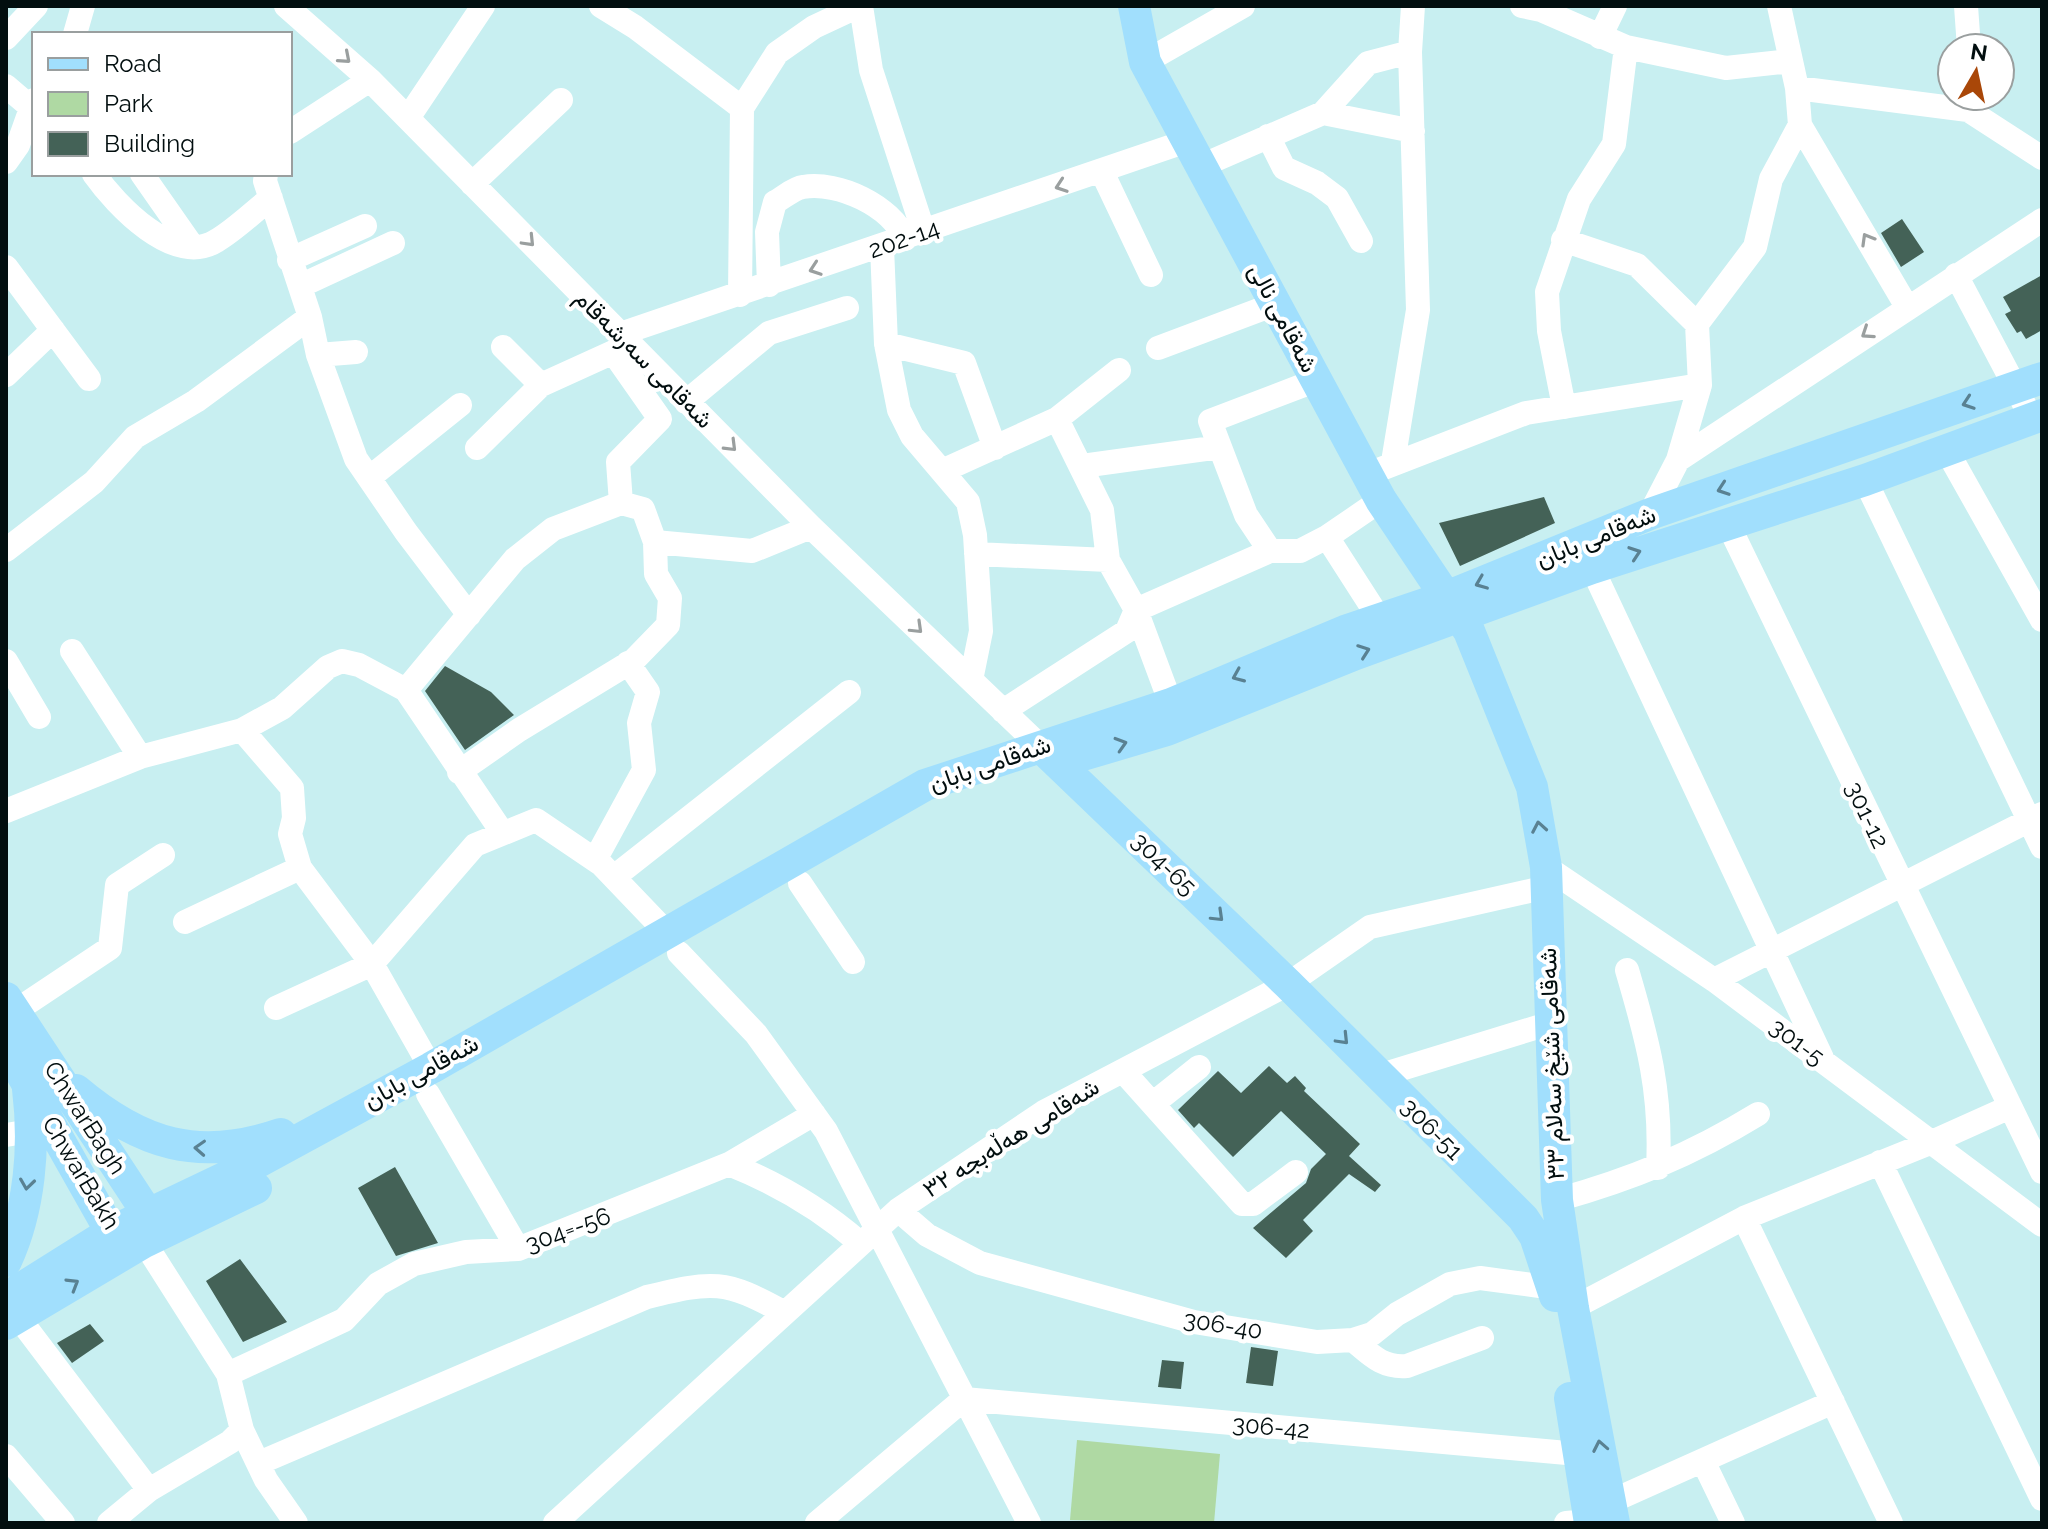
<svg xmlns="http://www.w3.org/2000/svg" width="2048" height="1529" viewBox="0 0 2048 1529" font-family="Raleway,Vazirmatn,sans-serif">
<rect width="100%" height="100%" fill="#c8eff1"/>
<path fill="#afd9a3" d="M1077 1440 1220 1454 1214 1523 1070 1520Z"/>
<path fill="#446257" d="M1902 219 1924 252 1901 267 1881 233Z
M2042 275V330L2026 339 2021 331 2017 333 2005 314 2011 311 2003 297Z
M1544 497 1555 523 1460 566 1439 523Z
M445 666 491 692 514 715 465 750 425 691Z
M1269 1066 1287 1083 1295 1076 1306 1088 1304 1091 1360 1144 1349 1156 1381 1185 1375 1192 1349 1174 1303 1220 1313 1231 1286 1258 1253 1228 1306 1183 1311 1169 1326 1154 1281 1111 1233 1157 1199 1123 1194 1128 1178 1110 1218 1071 1241 1093Z
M395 1167 438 1243 396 1256 358 1188Z
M240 1259 287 1322 243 1342 206 1281Z
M90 1324 104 1341 72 1363 57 1343Z
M1251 1347 1278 1351 1273 1386 1246 1383Z
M1162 1360 1184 1362 1181 1389 1158 1387Z"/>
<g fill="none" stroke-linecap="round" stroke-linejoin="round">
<path stroke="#fff" stroke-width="24" d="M286 6 370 80 811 527 1040 746
M601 6 635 27 742 108
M861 6 871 70 924 233
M1522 6 1541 10 1626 47 1726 68 1790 61
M1779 6 1797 88 1800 125 1907 307
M1966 6 1969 48
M75 34 83 6
M1600 37 1615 6
M6 38 36 6
M1145 62 1243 6
M6 86 34 110
M1797 88 1968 110 2042 158
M1323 113 1413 131
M408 118 483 6
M290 132 370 80
M1268 136 1284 168 1317 183 1337 198 1361 241
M6 162 18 145 34 100
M1201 166 1323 113 1368 63 1410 52
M1102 172 1151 275
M94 174C116 205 174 267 216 241 235 230 253 212 271 198
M142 174 193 247
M266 174 265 181 310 317 318 355 356 459 406 532 469 615
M472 184 561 100
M1563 240 1637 265 1697 324
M882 247 886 344 899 410 912 436 968 502 975 535 981 631 971 680
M289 260 365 226
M6 267 89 379
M1956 275 2032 419
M769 285 767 232 775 202C783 198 794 188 803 187 839 181 891 206 905 239
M300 286 393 243
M740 295 742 108 777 53 814 27 859 6
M620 334 1187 141
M886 344 964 363 995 448
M503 347 541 385
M1158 348 1275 304
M613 352 660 419 618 462 621 503
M318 355 356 352
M6 375 53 330
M686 402 769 333 847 308
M1564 407 1549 331 1547 292 1579 199 1614 144 1626 47
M1057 419 1102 510 1108 560 1136 610 1171 704
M477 448 541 385 629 345
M1947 451 2042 620
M1678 460 1700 385 1697 324 1755 247 1771 179 1800 125
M1393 462 1418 310 1410 52 1413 6
M1082 466 1220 447
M1381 469 1526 413 1700 385
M942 471 1057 419 1119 370
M369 478 460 405
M1865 480 2042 847
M1650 514 1678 460 2042 220
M1727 522 2042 1172
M1327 537 1379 618
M655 542 752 551 811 527
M6 550 94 482 135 437 196 401 310 317
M1270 551 1246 515 1210 421 1317 380
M976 554 1108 560
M1592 568 1822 1058
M72 651 140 757
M6 661 39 717
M406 690 515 559 553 529 621 503
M1003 711 1127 631 1136 610 1270 551H1300L1327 537 1381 500
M242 730 292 788 294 818 290 834 300 868 372 964 431 1068
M459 772 519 730 634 660 668 625 670 598 656 574 655 542 643 509 621 503
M6 811 140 757 242 730 282 708 328 667 342 661 359 665 406 690 502 832
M595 860 644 770 639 723 648 692 628 663
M1546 867 1714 980 2042 1225
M614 877 849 692
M800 883 853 962
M185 922 300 868
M679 953 756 1034 826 1131 1029 1523
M1627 970C1648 1041 1662 1093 1658 1168
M1714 980 2042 814
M276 1008 372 964 475 845 536 820 601 864 668 934
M14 1012 110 948 117 885 163 855
M1123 1071 1242 1204H1253L1296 1172
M1378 1076 1551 1023
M428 1094 518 1249
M1155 1102 1199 1067
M6 1135 30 1131
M1880 1162 2042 1499
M729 1164 814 1114
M1557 1200C1632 1179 1691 1155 1758 1114
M898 1210 927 1235 980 1263 1194 1322 1317 1342 1353 1340 1372 1334 1397 1314 1450 1284 1480 1278 1554 1288
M1744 1218 1891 1523
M144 1242 228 1374 242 1430 266 1480 296 1523
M1573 1308 1744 1218 1932 1142 2010 1107
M18 1317 149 1490
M1353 1340C1371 1355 1382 1368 1407 1366L1482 1338
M228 1374 344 1320 378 1284 414 1264 466 1252 518 1249 729 1164C779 1184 820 1208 860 1243
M6 1456 63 1523
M1703 1461 1733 1523
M259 1463 647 1297C713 1281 724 1279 785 1313
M1610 1502 1833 1402
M109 1523 149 1490 230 1442 242 1430
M555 1523 898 1210 1044 1112 1288 984 1370 927 1547 887
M817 1523 964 1399 1578 1454
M1566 1523 1589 1521"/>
<path stroke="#a1dffd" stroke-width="32" d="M1134 6 1145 62 1381 500 1469 631 1532 787 1546 867 1557 1200 1573 1308 1614 1523
M1045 751 1288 984 1523 1218 1535 1236 1555 1296
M1076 757 1167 730 1356 654 1592 568 1865 480 2042 415
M6 998 148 1214 149 1228 144 1242 126 1240 111 1232 6 1046
M76 1090C141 1145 199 1162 281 1134
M6 1261C30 1209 35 1146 28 1089
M6 1298 111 1232 260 1161 431 1068 925 785 1171 704 1345 631 1446 597 1650 514 2042 378
M6 1324 144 1242 256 1188
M1570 1398 1590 1523"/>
</g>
<defs><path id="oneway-chevron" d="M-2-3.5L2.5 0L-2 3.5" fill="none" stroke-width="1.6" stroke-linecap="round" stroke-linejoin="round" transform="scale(2)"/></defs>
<g stroke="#9a9f9f">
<use href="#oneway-chevron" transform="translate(345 58) rotate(41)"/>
<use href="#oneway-chevron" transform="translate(1061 186) rotate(161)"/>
<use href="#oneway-chevron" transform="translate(1867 239) rotate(-120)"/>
<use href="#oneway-chevron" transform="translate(529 241) rotate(46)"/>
<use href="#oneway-chevron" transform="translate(815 269) rotate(161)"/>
<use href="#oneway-chevron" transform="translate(1867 333) rotate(146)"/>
<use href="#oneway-chevron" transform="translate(731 446) rotate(45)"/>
<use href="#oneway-chevron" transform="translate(917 628) rotate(44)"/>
</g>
<g stroke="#598192">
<use href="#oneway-chevron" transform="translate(1968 403) rotate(161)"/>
<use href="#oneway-chevron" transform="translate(1723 489) rotate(161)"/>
<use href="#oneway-chevron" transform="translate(1635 553) rotate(-19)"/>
<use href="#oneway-chevron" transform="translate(1481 583) rotate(158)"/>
<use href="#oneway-chevron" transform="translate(1364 651) rotate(-20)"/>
<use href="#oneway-chevron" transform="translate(1238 676) rotate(157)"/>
<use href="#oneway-chevron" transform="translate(1121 744) rotate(-17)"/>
<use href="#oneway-chevron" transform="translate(1539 827) rotate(-100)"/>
<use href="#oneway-chevron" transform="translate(1218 916) rotate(44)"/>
<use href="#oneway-chevron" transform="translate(1343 1039) rotate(46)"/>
<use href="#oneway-chevron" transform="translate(200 1148) rotate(-177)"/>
<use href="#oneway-chevron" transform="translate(27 1184) rotate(98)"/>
<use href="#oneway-chevron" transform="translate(73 1284) rotate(-31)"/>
<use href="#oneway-chevron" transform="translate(1600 1446) rotate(-101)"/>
</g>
<g text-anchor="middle" stroke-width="8" stroke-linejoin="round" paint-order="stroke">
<g font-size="24" fill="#020e0f" stroke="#fff">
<text transform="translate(904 239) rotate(-19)" y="8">202-14</text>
<text transform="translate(1283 318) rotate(62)" y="8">شەقامی نالی</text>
<text transform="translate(644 359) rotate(45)" y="8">شەقامی سەرشەقام</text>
<text transform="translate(1596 537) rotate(-22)" y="8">شەقامی بابان</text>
<text transform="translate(990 764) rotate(-19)" y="8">شەقامی بابان</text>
<text transform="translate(1867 815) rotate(65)" y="8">301-12</text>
<text transform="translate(1164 864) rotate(44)" y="8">304-65</text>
<text transform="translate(1797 1042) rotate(37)" y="8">301-5</text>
<text transform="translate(1552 1064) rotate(-92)" y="8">شەقامی شێخ سەلام ٣٣</text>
<text transform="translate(421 1072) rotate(-29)" y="8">شەقامی بابان</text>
<text transform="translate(85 1118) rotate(57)" y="8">ChwarBagh</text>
<text transform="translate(1432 1129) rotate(45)" y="8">306-51</text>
<text transform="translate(1011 1138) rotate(-32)" y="8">شەقامی هەڵەبجە ٣٢</text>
<text transform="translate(81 1173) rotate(59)" y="8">ChwarBakh</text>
<text transform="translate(568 1230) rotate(-20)" y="8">304=-56</text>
<text transform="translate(1223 1325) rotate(9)" y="8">306-40</text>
<text transform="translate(1271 1427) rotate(5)" y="8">306-42</text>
</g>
</g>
<rect width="2048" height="1529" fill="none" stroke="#020e0f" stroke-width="16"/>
<rect x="32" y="32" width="260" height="144" fill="#ffffff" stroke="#9a9f9f" stroke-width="2"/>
<rect x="48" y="58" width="40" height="12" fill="#a1dffd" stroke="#9a9f9f" stroke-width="2"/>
<text x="104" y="72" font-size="24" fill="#020e0f">Road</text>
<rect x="48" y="92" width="40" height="24" fill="#afd9a3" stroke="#9a9f9f" stroke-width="2"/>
<text x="104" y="112" font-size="24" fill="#020e0f">Park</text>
<rect x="48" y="132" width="40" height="24" fill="#446257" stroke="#9a9f9f" stroke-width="2"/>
<text x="104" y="152" font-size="24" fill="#020e0f">Building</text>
<g transform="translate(1976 72) rotate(9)"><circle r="38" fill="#ffffff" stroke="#9a9f9f" stroke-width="2"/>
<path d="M0-6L14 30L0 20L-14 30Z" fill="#a94708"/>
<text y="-12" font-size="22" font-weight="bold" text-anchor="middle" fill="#020e0f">N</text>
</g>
</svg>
